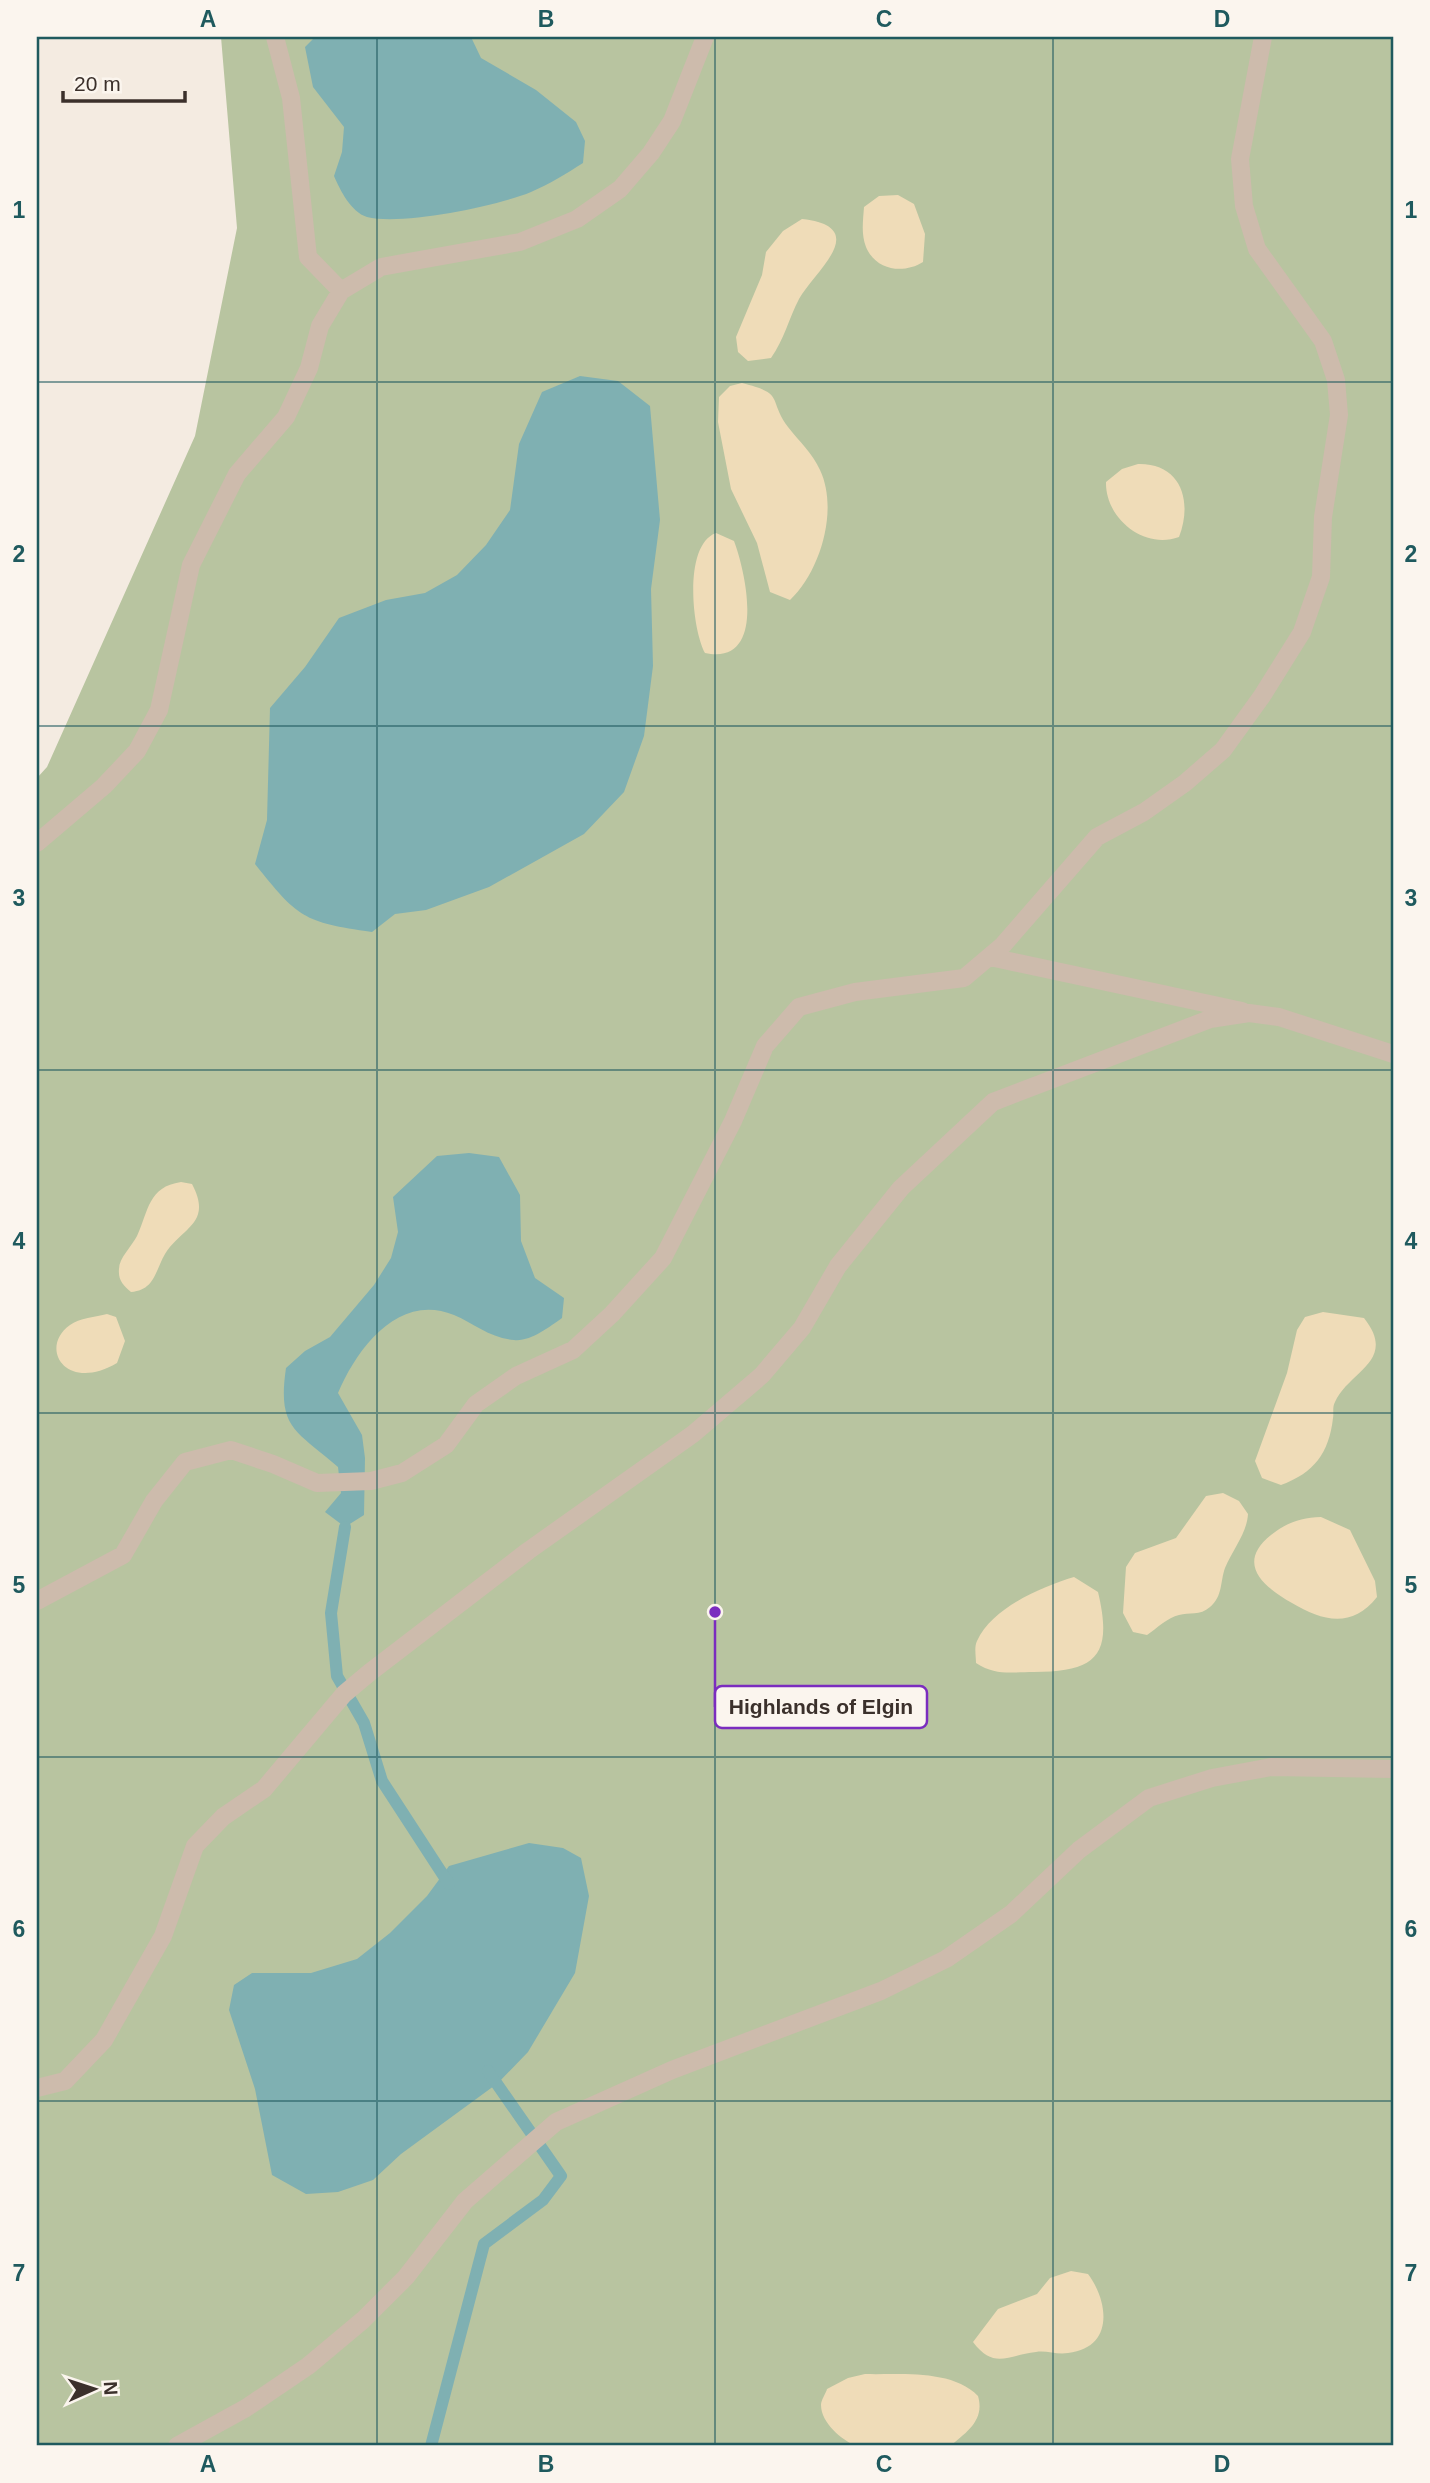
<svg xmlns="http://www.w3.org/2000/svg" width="1430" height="2483" viewBox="0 0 1430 2483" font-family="Helvetica,sans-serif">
<rect width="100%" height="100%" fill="#f4ebe1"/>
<path fill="#b8c4a0" d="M221 37H1393V2446H37V778L47 767 195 436 237 228Z"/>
<path fill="#efdcb8" d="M898 195 914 204 925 234 923 262C904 274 876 271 866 247 861 234 863 221 864 207L879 196Z
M802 219C873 227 814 272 799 299 789 318 784 340 771 358L748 361 738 352 736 337 762 275 766 252 783 231Z
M742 383C786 394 767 398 788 427 799 441 813 454 820 470 839 510 820 572 790 600L770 592 757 543 731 489 718 422 719 397 730 386Z
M1138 464C1181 463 1193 501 1179 537 1144 550 1105 518 1106 482L1122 469Z
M716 533 734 541C746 573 767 666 705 653 692 629 683 545 716 533Z
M181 1182 192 1184C213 1224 182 1227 165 1254 155 1271 155 1290 131 1292 123 1285 118 1280 119 1269 119 1258 132 1246 137 1236 149 1210 148 1187 181 1182Z
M1323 1312 1364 1318C1398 1361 1349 1371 1335 1402 1332 1407 1334 1413 1333 1418 1329 1453 1314 1473 1281 1485L1262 1478 1255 1461 1287 1373 1297 1330 1305 1317Z
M107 1314 116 1317 125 1341 117 1363C66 1393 38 1348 70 1325 79 1318 96 1317 107 1314Z
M1223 1493 1239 1501 1248 1514C1247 1533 1233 1549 1225 1568 1220 1582 1223 1596 1210 1607 1200 1616 1189 1612 1179 1615 1168 1617 1156 1629 1147 1635L1133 1632 1123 1613 1126 1567 1135 1553 1176 1538 1206 1496Z
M1321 1517 1350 1530 1375 1581 1377 1597C1352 1629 1322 1621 1292 1603 1264 1587 1235 1564 1271 1535 1287 1522 1301 1518 1321 1517Z
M1074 1577 1098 1592C1113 1655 1097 1672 1034 1672 1011 1672 996 1676 976 1663 976 1656 974 1647 977 1641 992 1608 1041 1587 1074 1577Z
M1071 2271 1088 2274C1109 2302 1114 2348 1068 2353 1057 2355 1046 2350 1036 2352 1008 2355 994 2370 973 2342L998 2309 1037 2294 1050 2278Z
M865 2374C900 2375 952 2369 978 2396 985 2420 967 2432 950 2446H856C842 2440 821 2423 821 2405 821 2400 826 2393 827 2389L848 2378Z"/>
<path fill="#7fb0b2" d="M315 37H471L481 58 536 90 576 122 585 141 583 163C567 173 550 184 531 192 498 206 401 226 367 217 351 212 340 190 334 176L342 152 344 127 313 87 305 47Z
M580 376 618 381 650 406 660 520 651 589 653 666 644 736 624 792 584 834 489 887 426 910 395 914 372 932C303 922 298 918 255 864L267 820 270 708 305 667 339 618 386 600 425 593 457 575 486 545 510 510 519 444 542 392Z
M469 1153 499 1157 520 1195 521 1241 535 1278 564 1298 562 1318C549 1327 530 1342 514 1340 490 1338 475 1324 454 1315 399 1292 357 1348 338 1393L362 1435 365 1458 364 1515 345 1527 325 1512 341 1493 338 1467C296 1430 277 1429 286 1368L305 1351 330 1337 374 1285 391 1258 398 1232 393 1197 437 1156Z
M529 1843 563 1848 581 1858 589 1896 575 1973 528 2052 498 2083 401 2154 373 2180 338 2192 306 2194 272 2175 255 2089 229 2010 234 1985 252 1973H311L357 1959 390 1933 427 1896 449 1866Z"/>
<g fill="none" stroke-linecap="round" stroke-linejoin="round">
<path stroke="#7fb0b2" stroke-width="12" d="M345 1527 331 1613 337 1676 364 1723 382 1781 449 1884
M431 2446 484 2244 543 2200 561 2176 488 2071"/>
<path stroke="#cdbbac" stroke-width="18" d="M275 37 291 98 308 257 341 291
M37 843 104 786 137 751 159 710 191 565 237 474 286 417 309 368 320 326 341 291 381 267 520 242 577 219 620 189 651 153 672 121 705 37
M990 957 1242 1011
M37 1601 123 1555 154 1501 185 1462 231 1450 273 1464 317 1483 371 1481 402 1473 446 1445 476 1404 516 1376 573 1350 612 1314 663 1258 733 1121 765 1046 799 1007 855 992 964 978 1003 945 1097 837 1144 812 1185 783 1223 750 1262 696 1302 632 1321 577 1323 517 1339 415 1336 380 1323 341 1257 249 1244 206 1240 159 1263 37
M37 2088 65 2081 104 2040 163 1936 195 1846 223 1817 264 1789 344 1694 369 1673 528 1551 693 1434 762 1375 802 1328 838 1266 901 1188 993 1102 1210 1019 1249 1013 1279 1017 1393 1054
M177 2446 246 2408 308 2366 363 2320 406 2277 465 2201 556 2122 672 2070 881 1991 946 1959 1011 1914 1079 1850 1149 1798 1212 1778 1271 1767 1393 1769"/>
</g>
<path fill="none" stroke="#1f5a5e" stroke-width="2" stroke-opacity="0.55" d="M377 37V2446M715 37V2446M1053 37V2446M37 382H1393M37 726H1393M37 1070H1393M37 1413H1393M37 1757H1393M37 2101H1393"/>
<path fill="none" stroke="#7b2cbf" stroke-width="2.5" d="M715 1612L715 1707"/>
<circle fill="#7b2cbf" stroke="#fbf5ee" stroke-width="2.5" cx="715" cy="1612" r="7"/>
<rect fill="#fbf5ee" stroke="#7b2cbf" stroke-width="2.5" x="715" y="1686" width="212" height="42" rx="7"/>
<g font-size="21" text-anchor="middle" font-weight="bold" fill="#3b302b">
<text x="821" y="1714">Highlands of Elgin</text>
</g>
<rect width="1430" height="2483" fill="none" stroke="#fbf5ee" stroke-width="77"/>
<g transform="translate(94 2389) rotate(87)" stroke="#fbf5ee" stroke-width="5" paint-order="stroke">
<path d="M0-5L12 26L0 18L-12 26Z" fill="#3b302b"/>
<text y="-10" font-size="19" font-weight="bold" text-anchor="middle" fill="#3b302b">N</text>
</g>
<path d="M63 91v10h122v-10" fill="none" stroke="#3b302b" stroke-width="3.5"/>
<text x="74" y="91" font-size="21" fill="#3b302b" stroke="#fbf5ee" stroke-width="5" paint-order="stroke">20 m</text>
<rect x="38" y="38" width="1354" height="2406" fill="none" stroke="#1f5a5e" stroke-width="2.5"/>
<g font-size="23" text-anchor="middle" font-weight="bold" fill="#1f5a5e">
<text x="208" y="27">A</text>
<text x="546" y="27">B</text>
<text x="884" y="27">C</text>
<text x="1222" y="27">D</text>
<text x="19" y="218">1</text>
<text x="1411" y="218">1</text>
<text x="19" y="562">2</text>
<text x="1411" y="562">2</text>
<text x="19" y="906">3</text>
<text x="1411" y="906">3</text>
<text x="19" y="1249">4</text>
<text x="1411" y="1249">4</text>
<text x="19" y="1593">5</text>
<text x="1411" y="1593">5</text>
<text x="19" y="1937">6</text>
<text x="1411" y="1937">6</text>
<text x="19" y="2281">7</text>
<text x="1411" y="2281">7</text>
<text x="208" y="2472">A</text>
<text x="546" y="2472">B</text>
<text x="884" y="2472">C</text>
<text x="1222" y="2472">D</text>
</g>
</svg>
